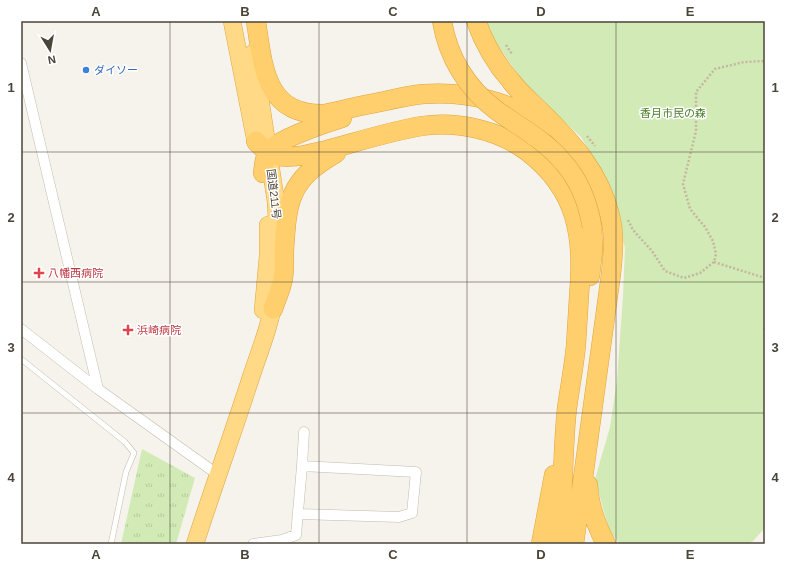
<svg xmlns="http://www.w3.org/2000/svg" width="786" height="565" viewBox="0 0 786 565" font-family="Helvetica,'Noto Sans JP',sans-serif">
<defs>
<pattern id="grass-tufts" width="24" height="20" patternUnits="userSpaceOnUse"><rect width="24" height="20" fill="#d2eab5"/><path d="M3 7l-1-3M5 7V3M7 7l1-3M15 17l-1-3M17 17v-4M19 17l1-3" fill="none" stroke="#b6ca9c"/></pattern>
</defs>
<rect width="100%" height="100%" fill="#f6f3ec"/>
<path fill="url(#grass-tufts)" d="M142 449 195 478 176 544H121Z"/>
<path fill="#d2eab5" d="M486 21H765V528L753 541 747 544H620L609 530 595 479 610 427 617 380 623 296 625 248 611 191 581 137 525 85 495 41Z"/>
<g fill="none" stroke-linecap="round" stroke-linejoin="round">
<g stroke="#c2bbae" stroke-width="6">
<path id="service" d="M21 359 125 442 134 453 126 472 111 544"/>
</g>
<g stroke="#c2bbae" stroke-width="11">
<path id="minor" d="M21 63 98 389
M21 329 98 389 217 474
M302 466 304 432
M253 544 282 540 296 535 302 466 416 472 412 513 399 517 298 514"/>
</g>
<g stroke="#e0a43c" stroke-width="18">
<path id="trunk" d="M232 21 256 143
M253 53 276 202 278 241
M263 310 268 256V225
M195 544C213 488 233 433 251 377 260 350 271 323 275 295"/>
</g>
<g stroke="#e0a43c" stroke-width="20">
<path id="motorway" d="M256 21C263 67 265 116 325 114 345 109 365 105 385 101 398 98 411 95 424 94 466 91 512 101 545 127
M476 21C484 43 496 64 511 81 519 92 529 100 539 110 570 140 600 172 610 216 615 235 613 255 611 274L574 544
M256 141C262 148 269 155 278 156 294 159 312 153 327 150 357 142 391 131 422 126 458 121 499 130 528 152 550 169 566 189 574 216 582 242 581 270 579 296 578 313 577 329 576 345 574 366 570 387 567 408 562 453 564 499 558 544
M263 173C264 166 264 159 268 152 277 139 326 123 342 118
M590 276 593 249 592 227
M273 309C276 300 280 291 282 283 285 273 284 262 284 252 287 200 289 180 336 153
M588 485C589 507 596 525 606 544
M541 544 554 475"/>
</g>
<path stroke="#c4b79f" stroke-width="2.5" stroke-dasharray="2 2" stroke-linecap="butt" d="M506 45 512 54
M587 136 595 146
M628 220 633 230 652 251 665 271 684 278 700 273 714 262 716 254 713 241 705 227 690 209 683 184 696 131V92L715 69 744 62 765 61
M714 262 765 278
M764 330 765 327"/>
<use href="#service" stroke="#fff" stroke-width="5"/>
<use href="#minor" stroke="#fff" stroke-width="10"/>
<use href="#trunk" stroke="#ffd985" stroke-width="17"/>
<use href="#motorway" stroke="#ffcf6e" stroke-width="19"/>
<g stroke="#e0a43c" stroke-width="20" stroke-linecap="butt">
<path id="motorway-bridge" d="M442 21C448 57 467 88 496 110 518 126 545 140 563 162 580 181 588 202 592 227"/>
</g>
<use href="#motorway-bridge" stroke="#ffcf6e" stroke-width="19"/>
</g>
<path fill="none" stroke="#4b4439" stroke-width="1" stroke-opacity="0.55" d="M170 21V544M319 21V544M467 21V544M616 21V544M21 152H765M21 282H765M21 413H765"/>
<circle fill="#3f7fe0" stroke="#fff" stroke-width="1.5" cx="86" cy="70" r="4"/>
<g fill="#e0444e" stroke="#fff" stroke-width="1.5">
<path d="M37 267h4v4h4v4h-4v4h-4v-4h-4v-4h4z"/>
<path d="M126 324h4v4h4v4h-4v4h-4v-4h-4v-4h4z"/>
</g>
<g text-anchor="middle" stroke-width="3" stroke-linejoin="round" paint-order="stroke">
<g font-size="11" fill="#366cbe" stroke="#fff" text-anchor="start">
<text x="94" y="74">ダイソー</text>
</g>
<g font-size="11" fill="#4a7f2a" stroke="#fff">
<text x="673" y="117">香月市民の森</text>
</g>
<g font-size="11" fill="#4b4439" stroke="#fff">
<text transform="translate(274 194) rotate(83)" y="4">国道211号</text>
</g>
<g font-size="11" fill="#be3a42" stroke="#fff" text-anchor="start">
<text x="48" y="277">八幡西病院</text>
<text x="137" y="334">浜崎病院</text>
</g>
</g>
<rect width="786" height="565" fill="none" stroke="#ffffff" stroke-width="44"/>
<g transform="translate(50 50) rotate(169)" stroke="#ffffff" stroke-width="3" paint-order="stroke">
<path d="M0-3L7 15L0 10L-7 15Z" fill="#4b4439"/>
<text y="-6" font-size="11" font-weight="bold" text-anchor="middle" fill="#4b4439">N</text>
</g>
<rect x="22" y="22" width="742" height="521" fill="none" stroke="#4b4439" stroke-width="1.5"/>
<g font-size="13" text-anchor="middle" font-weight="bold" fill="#4b4439">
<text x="96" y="16">A</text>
<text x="245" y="16">B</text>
<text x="393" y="16">C</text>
<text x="541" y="16">D</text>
<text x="690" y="16">E</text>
<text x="11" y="92">1</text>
<text x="775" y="92">1</text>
<text x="11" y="222">2</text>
<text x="775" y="222">2</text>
<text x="11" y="352">3</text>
<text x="775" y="352">3</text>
<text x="11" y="482">4</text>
<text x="775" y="482">4</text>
<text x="96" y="559">A</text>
<text x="245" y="559">B</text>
<text x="393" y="559">C</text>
<text x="541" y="559">D</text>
<text x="690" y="559">E</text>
</g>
</svg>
